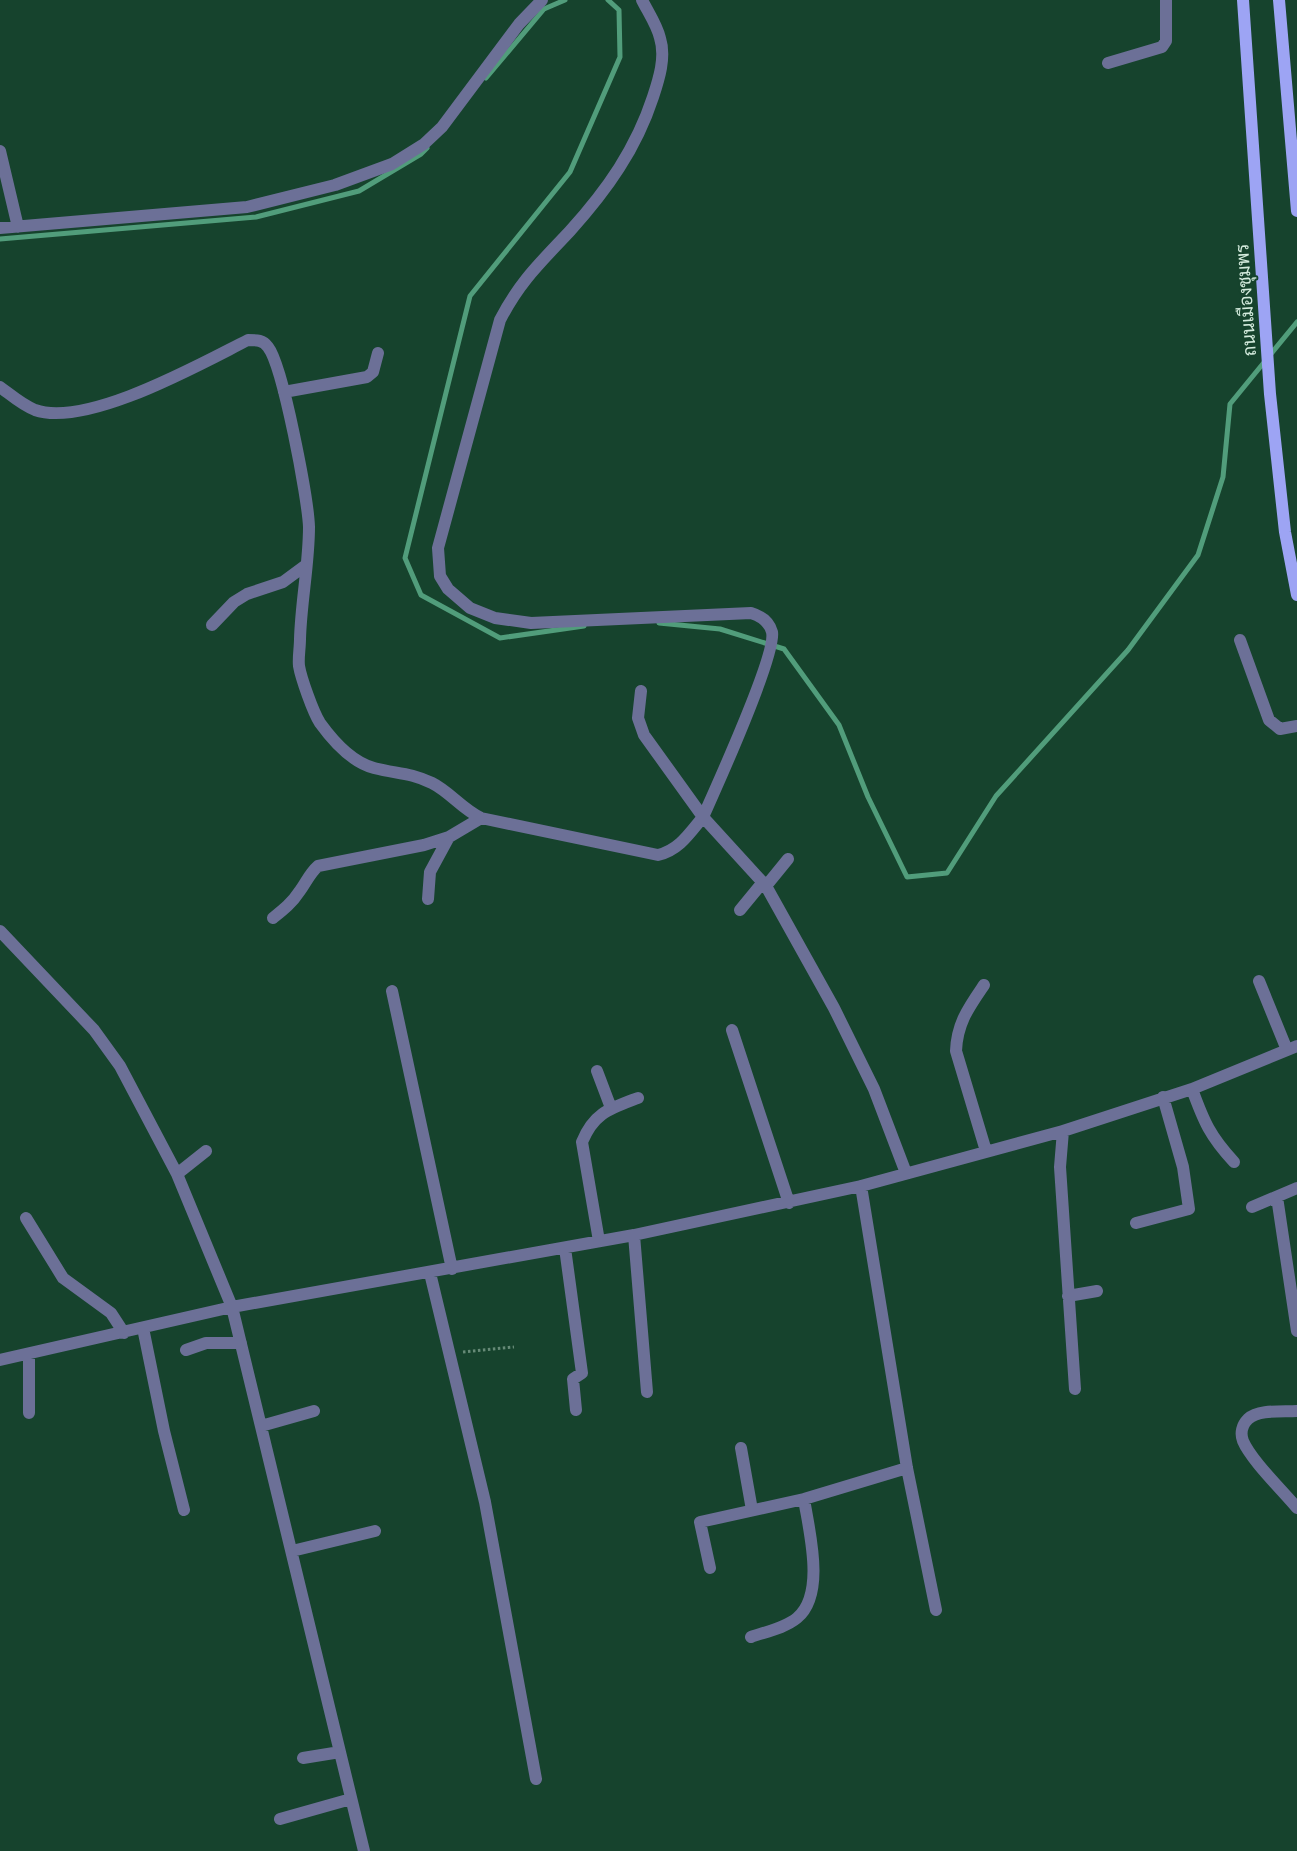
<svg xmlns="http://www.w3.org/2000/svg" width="1297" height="1851" viewBox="0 0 1297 1851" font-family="Figtree,Sarabun,sans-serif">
<rect width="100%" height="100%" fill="#16432d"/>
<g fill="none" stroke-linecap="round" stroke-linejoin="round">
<path stroke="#519d7b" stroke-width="5" d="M486 78 544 9 565 0
M0 239 256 217 359 191 421 154 427 148
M659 623 720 629 784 649 839 725 868 797 907 877 947 873 996 796 1128 650 1198 555 1223 477 1230 404 1297 322
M584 626 500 638 421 595 405 558 470 296 570 172 620 57 619 10 608 0"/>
<path stroke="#668a77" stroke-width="3" stroke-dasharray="2.5 2.5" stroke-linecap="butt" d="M463 1352 514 1347"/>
<path stroke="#6c7097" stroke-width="12" d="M642 0C648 12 657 25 660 38 666 57 659 79 653 97 636 149 607 190 570 231 541 262 520 281 500 320L438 548 440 576 448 589 470 608 495 618 531 623 751 613C761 616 769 621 772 632 777 654 715 790 703 817L766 886 834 1008 874 1089 906 1173
M1108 63 1162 47 1166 41V0
M0 151 18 227
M0 228 247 207 335 185 392 164 424 144 442 127 519 24 542 0
M0 387C11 395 22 405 35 410 87 428 200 364 248 340 257 340 263 340 268 347 283 366 308 499 309 527 309 564 301 602 300 639 300 648 298 658 299 666 301 678 313 712 320 723 333 741 351 762 374 768 397 774 409 772 432 783 450 792 462 809 481 818L658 855C679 850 689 834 703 817L644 735 638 718 641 691
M284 392 367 377 373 372 378 353
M212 625 234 602 247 594 283 582 306 565
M1240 640 1269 720 1280 729 1297 726
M766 886 788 859
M428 899 430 872 449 837
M740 910 763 882
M273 918C283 910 292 903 299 892 306 883 309 874 318 866L424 845 449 837 481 818
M0 931 94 1030 120 1066 177 1174 232 1307 364 1851
M1259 981 1287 1050
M984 985C969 1007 957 1023 956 1051L986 1151
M392 991 452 1269
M732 1030 789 1203
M597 1071 611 1108
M1192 1089C1204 1122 1210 1136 1234 1162
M1063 1131 1060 1167 1075 1389
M177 1174 206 1151
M861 1186 907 1468 936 1610
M1277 1197 1297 1331
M1252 1207 1297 1188
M26 1218 63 1278 111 1313 124 1333
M1136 1223 1189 1209 1183 1167 1163 1097
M634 1235 647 1392
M599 1241 582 1142C594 1113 609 1109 638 1098
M565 1248 582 1373 573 1379 576 1410
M430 1273 485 1502 536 1779
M1068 1296 1097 1291
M143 1328 164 1431 184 1510
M186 1350 206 1343H241
M29 1354V1413
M0 1360 232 1307 634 1235 861 1186 1063 1131 1192 1089 1297 1046
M1297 1411C1283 1412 1259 1409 1248 1419 1242 1425 1240 1433 1243 1441 1251 1460 1282 1490 1297 1508
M261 1426 314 1411
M741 1448 752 1510
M292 1551 375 1531
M710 1568 700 1522 804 1499 907 1468
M751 1637C765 1632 785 1628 797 1618 826 1594 809 1531 804 1499
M303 1758 340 1752
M280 1819 351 1799"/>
<path stroke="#9da4f4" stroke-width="12" d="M1243 0 1270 394 1285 532 1297 595
M1279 0 1297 211"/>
</g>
<g text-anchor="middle" stroke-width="4" stroke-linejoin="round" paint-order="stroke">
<g font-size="18" fill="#d4ebdd" stroke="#16432d">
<text transform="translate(1246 300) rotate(-94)" y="6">ถนนเมืองชุมพร</text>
</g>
</g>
</svg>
